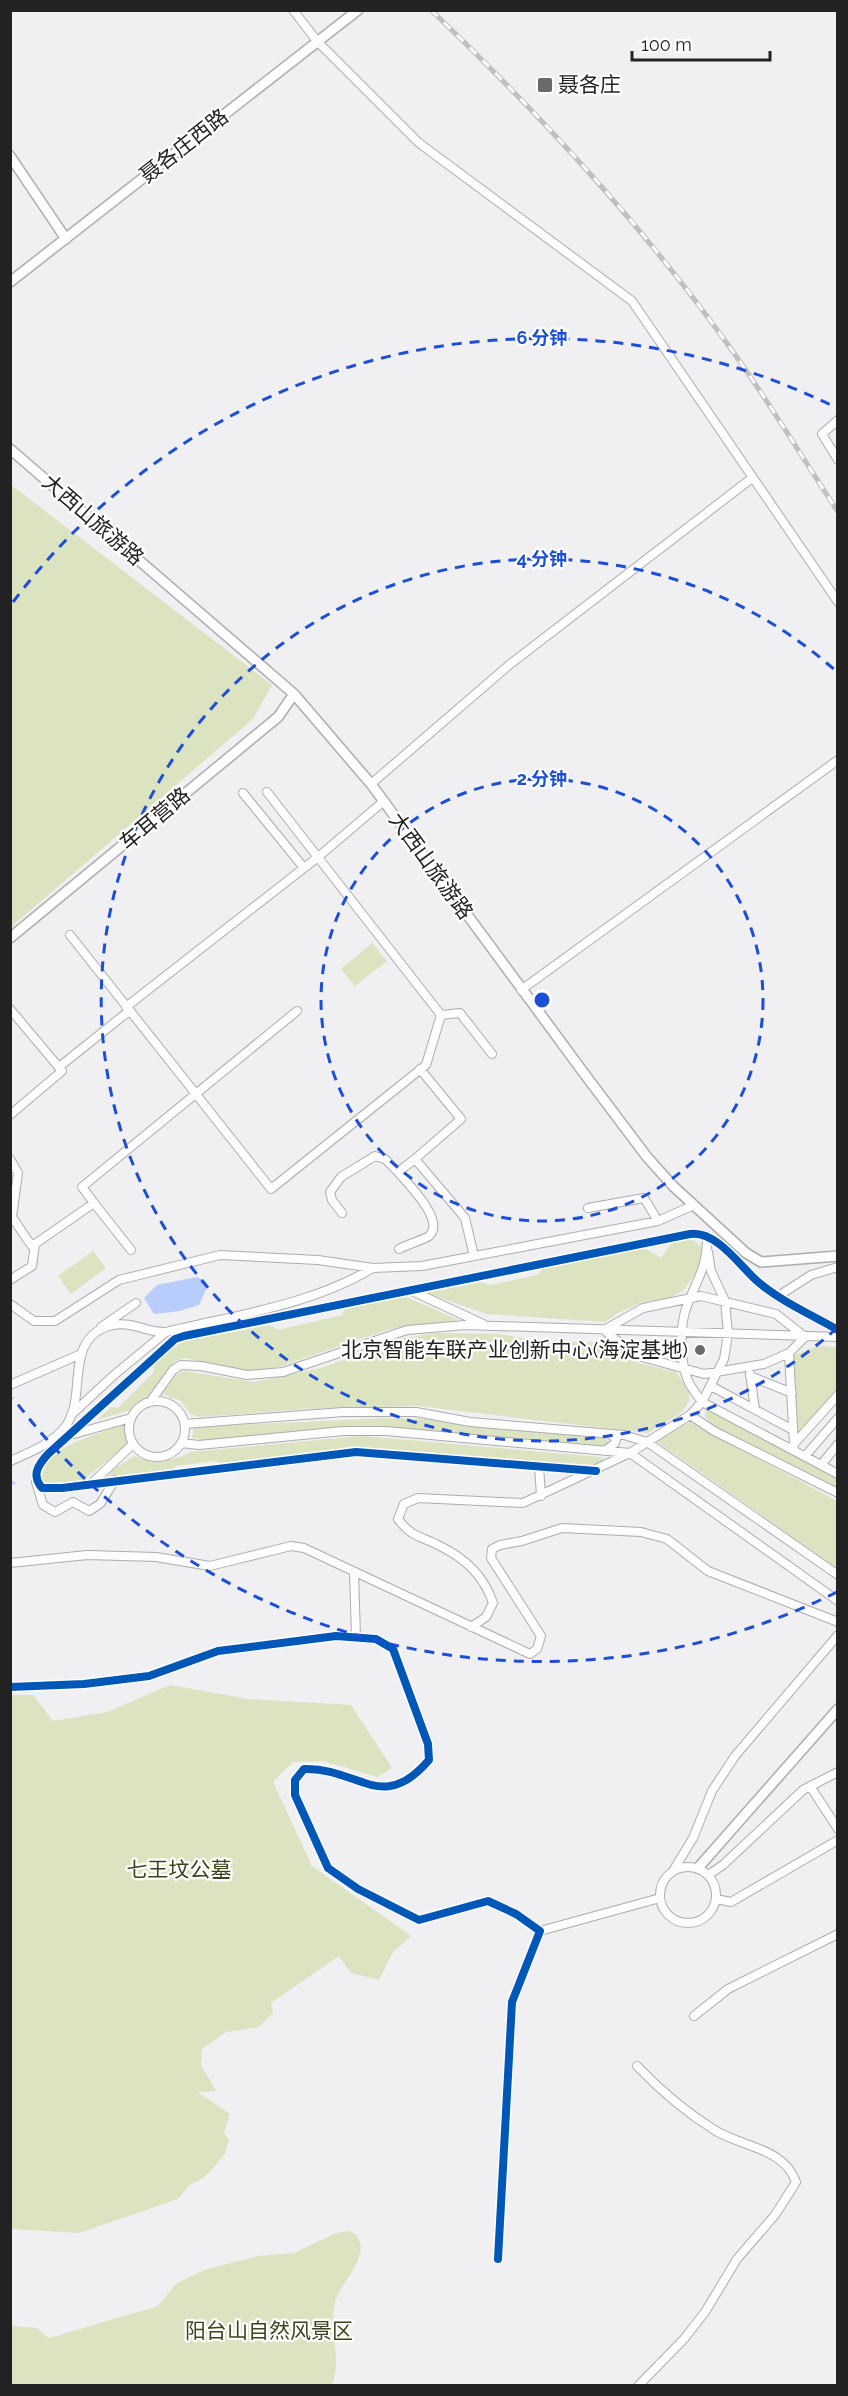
<svg xmlns="http://www.w3.org/2000/svg" width="848" height="2396" viewBox="0 0 848 2396" font-family="Raleway,'Noto Sans SC',sans-serif">
<rect width="100%" height="100%" fill="#f0eff1"/>
<path fill="#dbe3c1" d="M10 484 272 685 253 719 11 927Z
M372 943 387 961 355 986 341 969Z
M693 1240 702 1247 700 1267 683 1291 669 1298 642 1302 616 1314 605 1322 487 1314 426 1293 481 1282 490 1285 538 1275 542 1269 643 1247 661 1258 673 1241Z
M93 1251 106 1268 71 1294 58 1276Z
M406 1297 459 1320 390 1329 275 1368 249 1372 185 1358 175 1361 146 1399 134 1409 97 1420 111 1407 118 1408 154 1372 153 1366 175 1346 185 1341 270 1325 278 1330 342 1315 345 1309Z
M435 1333 499 1334 528 1339 599 1343 638 1363 676 1372 689 1392V1401L682 1412 648 1433 417 1406 306 1409 200 1417 190 1414 181 1401 162 1394 176 1375 184 1371 255 1382 321 1368 404 1338Z
M819 1346 837 1347V1389L797 1435 794 1355Z
M706 1408 837 1477V1487L712 1425 705 1416Z
M387 1418 431 1419 482 1428 602 1437 609 1442 605 1446 600 1447 339 1427 205 1441 192 1437 194 1427Z
M690 1422 837 1501V1568L656 1441Z
M123 1425 129 1443 83 1480 48 1485 42 1479C45 1445 97 1435 123 1425Z
M362 1436 600 1457 604 1460 599 1464 573 1465 353 1447 222 1465 216 1461 176 1466 171 1472 109 1478 108 1473 134 1456C155 1463 170 1463 191 1452Z
M170 1685 248 1699 351 1705 392 1768 378 1777 323 1761 293 1762 273 1782 312 1866 411 1936 393 1952 379 1980 351 1973 339 1956 271 2003 273 2013 259 2027 226 2032 202 2049 201 2065 216 2091 198 2092 230 2114 224 2133 229 2140 225 2154 213 2168 202 2179 190 2185 178 2199 79 2233 11 2229V1695H33L53 1721 107 1712Z
M350 2231C378 2247 343 2280 336 2299 327 2329 343 2356 332 2385H11V2326L37 2328 49 2338 158 2306 177 2283 204 2270 258 2256 294 2253 336 2233Z"/>
<path fill="#b8cdfb" d="M197 1277 205 1281 207 1287 199 1305 179 1311 154 1314 144 1298 157 1285Z"/>
<g fill="none" stroke-linecap="round" stroke-linejoin="round">
<path stroke="#b8cdfb" stroke-width="3" d="M10 1482 14 1483"/>
<g stroke="#adacae" stroke-width="10">
<path id="minor" d="M293 10 317 41 419 143 632 301 838 602
M838 420 822 434 838 460
M371 784 509 665 752 478
M243 793 304 868
M70 935 271 1189 426 1065 441 1015 267 792
M521 990 838 760
M126 1007 318 857 384 801
M10 1009 62 1071 10 1115
M441 1015 460 1013 492 1054
M59 1067 129 1011
M420 1069 461 1119 415 1159 465 1218 474 1256
M10 1159 18 1173 12 1217 31 1245 35 1244
M398 1172C408 1184 446 1221 429 1236 424 1240 407 1244 399 1249
M94 1203 82 1187 297 1011
M588 1208 644 1198 658 1221
M342 1213 332 1200 330 1192 341 1177 375 1156 385 1159 398 1172 415 1159
M707 1236C708 1266 697 1279 687 1306 679 1326 680 1364 689 1383 693 1390 698 1396 702 1402L838 1474
M10 1280 32 1266 35 1244 94 1203 131 1250
M410 1290 483 1324
M780 1295 811 1275 838 1267
M701 1296 776 1314 805 1337 789 1353 764 1364 704 1374 635 1355 604 1330 643 1308Z
M10 1304 34 1321H55L119 1280 220 1255 318 1260 373 1268 422 1266 658 1221 694 1205
M101 1327 136 1303
M789 1353 794 1445
M750 1374 755 1409
M750 1376 792 1393
M10 1385 81 1354
M711 1386 793 1430
M129 1429a28 28 0 1 1 56 0a28 28 0 1 1-56 0Z
M150 1402 173 1370 181 1365 201 1366 247 1375 283 1372 407 1330 466 1325 838 1337
M71 1415 114 1375 166 1332
M690 1415 714 1431 838 1493
M185 1424 343 1412H416L470 1422 624 1435 647 1442 838 1575
M74 1434 131 1418
M181 1443 199 1445 343 1431H386L630 1453 838 1601
M793 1445 838 1395
M605 1451 615 1443 616 1439 610 1434
M805 1456 838 1418
M10 1461C29 1453 53 1443 65 1427 89 1397 61 1337 113 1325 133 1321 147 1333 166 1332 236 1315 311 1305 373 1268
M821 1465 838 1444
M539 1466 541 1496
M596 1471 356 1452 62 1488H42C31 1475 38 1465 48 1454L175 1339 184 1336 690 1234C716 1230 740 1266 757 1281 780 1301 812 1315 838 1330
M36 1482 43 1505 55 1512 73 1502 89 1511 100 1504 115 1480
M92 1483 133 1444
M10 1563 87 1555 156 1557 210 1566 291 1546 304 1548 530 1654 537 1649 541 1636 491 1558 492 1549 500 1545 522 1541 562 1528 641 1532 667 1539 708 1571 838 1622
M354 1572 356 1637
M471 1627 486 1617 493 1603C484 1576 466 1559 440 1546 421 1536 411 1537 398 1519L404 1504 418 1498 523 1503 630 1453 690 1415 702 1402 724 1359 728 1334 725 1301 711 1271 708 1252
M10 1687 84 1684 149 1676 218 1651 336 1636 376 1639 393 1649 428 1744 429 1760C382 1815 358 1767 304 1769L295 1780V1795L328 1868 358 1889 419 1920 488 1901 516 1914 540 1931 512 2002 498 2259
M810 1786 838 1829
M660 1895a28 28 0 1 1 56 0a28 28 0 1 1-56 0Z
M673 1871 693 1838 712 1791 735 1756 838 1635
M708 1875 723 1865 803 1790 838 1772
M716 1899 731 1902 838 1840
M540 1931 660 1898
M694 2016 728 1989 838 1934
M637 2066C660 2090 687 2113 716 2131 743 2147 784 2148 796 2182L775 2215 737 2259 705 2312 684 2339 638 2386"/>
</g>
<g stroke="#adacae" stroke-width="12">
<path id="tertiary" d="M10 156 66 239
M10 282 358 10
M10 449 294 694 371 784 583 1072 647 1157 673 1186 746 1253 761 1262 838 1256
M10 938 278 717 294 694
M698 1868 838 1709"/>
</g>
<use href="#minor" stroke="#fdfdfd" stroke-width="8"/>
<use href="#tertiary" stroke="#fdfdfd" stroke-width="9"/>
<g stroke="#c0bfc1" stroke-width="5">
<path id="rail" d="M431 10C543 117 647 230 736 356 772 407 804 460 838 512"/>
</g>
<use href="#rail" stroke="#fff" stroke-width="3" stroke-dasharray="9" stroke-linecap="butt"/>
<g stroke="#fff" stroke-width="11">
<path id="cycleway" d="M596 1471 356 1452 62 1488H42C31 1475 38 1465 48 1454L175 1339 184 1336 690 1234C716 1230 740 1266 757 1281 780 1301 812 1315 838 1330
M10 1687 84 1684 149 1676 218 1651 336 1636 376 1639 393 1649 428 1744 429 1760C382 1815 358 1767 304 1769L295 1780V1795L328 1868 358 1889 419 1920 488 1901 516 1914 540 1931 512 2002 498 2259"/>
</g>
<use href="#cycleway" stroke="#0057b8" stroke-width="8"/>
</g>
<g fill="none" stroke="#1d4ed8" stroke-width="3" stroke-dasharray="10 8">
<circle cx="542" cy="1000" r="221"/>
<path d="M837 1328A441 441 0 1 1 837 672"/>
<path d="M837 1592A662 662 0 0 1 13 1398M13 602A662 662 0 0 1 837 408"/>
</g>
<g fill="#6b6a6b" stroke="#fff" stroke-width="2">
<rect x="537" y="77" width="16" height="16" rx="3"/>
<circle cx="700" cy="1350" r="6"/>
</g>
<g text-anchor="middle" stroke-width="4.5" stroke-linejoin="round" paint-order="stroke">
<g font-size="21" fill="#232223" stroke="#fff" text-anchor="start">
<text x="558" y="92">聂各庄</text>
<text x="688" y="1357" text-anchor="end">北京智能车联产业创新中心(海淀基地)</text>
</g>
<g font-size="21" fill="#232223" stroke="#fff">
<text transform="translate(184 146) rotate(-38)" y="7">聂各庄西路</text>
<text transform="translate(93 520) rotate(41)" y="7">大西山旅游路</text>
<text transform="translate(155 819) rotate(-40)" y="7">车耳营路</text>
<text transform="translate(431 866) rotate(54)" y="7">大西山旅游路</text>
</g>
<g font-size="21" fill="#3b441c" stroke="#fff">
<text x="179" y="1877">七王坟公墓</text>
<text x="269" y="2338">阳台山自然风景区</text>
</g>
</g>
<circle cx="542" cy="1000" r="9" fill="#1d4ed8" stroke="#fff" stroke-width="3"/>
<g font-size="18" text-anchor="middle" font-weight="bold" fill="#1d4ed8" stroke="#fff" stroke-width="4.5" stroke-linejoin="round" paint-order="stroke">
<text x="542" y="344">6 分钟</text>
<text x="542" y="565">4 分钟</text>
<text x="542" y="785">2 分钟</text>
</g>
<rect width="848" height="2396" fill="none" stroke="#232223" stroke-width="24"/>
<path d="M632 51v9h138v-9" fill="none" stroke="#232223" stroke-width="3"/>
<text x="641" y="51" font-size="18" fill="#232223" stroke="#ffffff" stroke-width="4.5" paint-order="stroke">100 m</text>
</svg>
